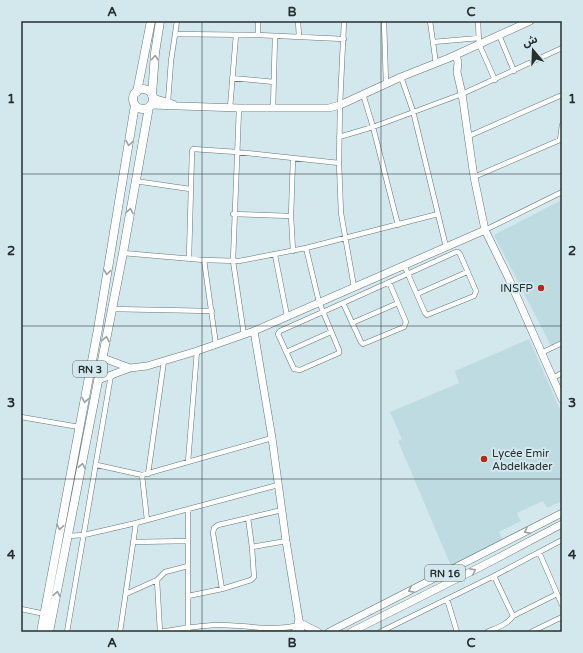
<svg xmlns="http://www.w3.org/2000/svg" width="583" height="653" viewBox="0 0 583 653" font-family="'Varela Round','Noto Sans Arabic',sans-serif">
<rect width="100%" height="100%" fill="#d3e8ec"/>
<path fill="#bedbe1" d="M562 200V340L551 346 494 235Z
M529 339 562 414V501L547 508 543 501 517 513 521 521 499 532 503 540 451 566 398 441 402 439 390 412 459 383 455 371Z"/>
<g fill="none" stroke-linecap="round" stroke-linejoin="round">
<g stroke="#64777a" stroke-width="5.5">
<path id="street" d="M258 21V35
M298 21 299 37
M344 21 340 105 339 163 341 213 354 287
M384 21 386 84
M430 21 436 64
M478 21 479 44 495 80
M175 34 258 35 344 39
M499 35 514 71
M433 42 479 38
M401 77 413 111 446 247
M232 78 274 82
M363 94 373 127 398 225
M168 102 171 61 177 21
M230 108 236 35
M239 108 233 261 244 335
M273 109 275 36
M469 136 562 95
M339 137 373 127 462 94 562 48
M474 177 560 140 562 125
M135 181 190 189
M233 214 291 216
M485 230 562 192
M306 248 319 302 339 350V353L300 370 294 369 278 334 280 331C339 305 397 279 456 252H458L460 254 476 291 474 296 427 315 425 313 404 265
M293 251 291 216 293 158
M123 253 204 260 239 261 306 248 438 214
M275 255 287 316
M189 258 192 151 193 149 237 152 339 163
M204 260 216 345
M417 294 467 272
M343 303 361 342 363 344 404 327 406 322 389 282
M111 309 212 311
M352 323 398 303
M286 352 331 332
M541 353 562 343
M553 378 562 373
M21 417 79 427
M188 462 197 351
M97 465 142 475 272 438
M148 474 164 361
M142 475 147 520
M188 509V632
M68 536 84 535 136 523 278 485
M133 542 188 541
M252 547 286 541
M539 552 562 605
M494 576 513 616
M157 580 160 632
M222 589 213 533 214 528 218 525 282 510
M126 594 157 580 165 572 188 566
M188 596 222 589 251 580 254 577 252 547 248 518
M447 599 457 632
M21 609 45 614
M67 632 111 375
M120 632 136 523
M159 632C180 629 200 625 221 625 247 625 273 632 299 625
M380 632 494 576 562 540
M487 632C496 628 507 625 513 616L557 594
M531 632 562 617"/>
</g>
<g stroke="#64777a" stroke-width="8">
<path id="secondary" d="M456 55 458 62 457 72 462 94 474 177 485 230 509 279 562 399
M153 98 173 104
M151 105 239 108H329L340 105 401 77 449 58 530 21
M254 331 272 438 286 541 301 632
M103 358 130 368
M98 380 130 368 147 366 197 351 254 331 485 230"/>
</g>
<g stroke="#64777a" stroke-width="8">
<path id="primary" d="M298 622 318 632
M295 632 299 627
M329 632 562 513
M351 632 490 562 562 524"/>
</g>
<g stroke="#64777a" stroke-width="9">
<path id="highway" d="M133 99a10 10 0 1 1 20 0a10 10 0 1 1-20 0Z
M137 92 151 21
M152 95 155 53 160 21
M41 632 98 329 135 105
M49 632 123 253 149 107"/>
</g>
<use href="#street" stroke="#fff" stroke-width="4.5"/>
<use href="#secondary" stroke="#fff" stroke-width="7"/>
<use href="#primary" stroke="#fff" stroke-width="7"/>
<use href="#highway" stroke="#fff" stroke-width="8"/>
</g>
<defs><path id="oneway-chevron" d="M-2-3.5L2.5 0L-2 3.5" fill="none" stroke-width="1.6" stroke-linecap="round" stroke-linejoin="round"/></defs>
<g stroke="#9da1a1">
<use href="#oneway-chevron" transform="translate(155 58) rotate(-85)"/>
<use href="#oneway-chevron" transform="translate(129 143) rotate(99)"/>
<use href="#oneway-chevron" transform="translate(130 211) rotate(-80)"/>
<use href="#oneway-chevron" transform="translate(107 272) rotate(99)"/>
<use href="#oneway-chevron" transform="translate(106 339) rotate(-80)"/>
<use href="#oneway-chevron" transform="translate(85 400) rotate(101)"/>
<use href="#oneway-chevron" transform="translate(82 466) rotate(-79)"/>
<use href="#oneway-chevron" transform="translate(60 527) rotate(101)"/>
<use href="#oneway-chevron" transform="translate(527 531) rotate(153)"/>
<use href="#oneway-chevron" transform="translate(473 571) rotate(-27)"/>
<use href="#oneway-chevron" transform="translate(411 590) rotate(153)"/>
<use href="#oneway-chevron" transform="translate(57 594) rotate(-79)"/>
</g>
<path fill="none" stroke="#262e2f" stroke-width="1" stroke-opacity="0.55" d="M202 21V632M381 21V632M21 174H562M21 326H562M21 479H562"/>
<g fill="#b62918" stroke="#d3e8ec" stroke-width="1.5">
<circle cx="541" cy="288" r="4"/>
<circle cx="484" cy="459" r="4"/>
</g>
<g text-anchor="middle" stroke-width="4" stroke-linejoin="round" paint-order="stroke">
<g fill="#d3e8ec" stroke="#5a6668" stroke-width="1">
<rect x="73" y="361" width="34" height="16" rx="3"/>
<rect x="425" y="565" width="40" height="16" rx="3"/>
</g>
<g font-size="10" font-weight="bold" fill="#262e2f">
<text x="90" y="373">RN 3</text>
<text x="445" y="577">RN 16</text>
</g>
<g font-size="11" fill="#262e2f" stroke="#d3e8ec" text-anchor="end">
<text x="533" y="292">INSFP</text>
<text x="492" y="457" text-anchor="start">Lycée Emir<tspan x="492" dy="13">Abdelkader</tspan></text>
</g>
</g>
<rect width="583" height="653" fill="none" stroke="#d3e8ec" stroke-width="44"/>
<g transform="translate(533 50) rotate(341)" stroke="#d3e8ec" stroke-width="3" paint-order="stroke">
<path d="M0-3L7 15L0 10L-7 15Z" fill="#262e2f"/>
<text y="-6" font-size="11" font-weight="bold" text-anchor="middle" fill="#262e2f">ش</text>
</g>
<rect x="22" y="22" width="539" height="609" fill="none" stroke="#262e2f" stroke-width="1.5"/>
<g font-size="13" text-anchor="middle" font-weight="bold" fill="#262e2f">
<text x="112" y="16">A</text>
<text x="292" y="16">B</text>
<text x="471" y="16">C</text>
<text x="11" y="103">1</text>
<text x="572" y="103">1</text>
<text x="11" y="255">2</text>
<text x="572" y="255">2</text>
<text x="11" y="407">3</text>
<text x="572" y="407">3</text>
<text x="11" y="559">4</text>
<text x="572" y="559">4</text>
<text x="112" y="647">A</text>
<text x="292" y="647">B</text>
<text x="471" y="647">C</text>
</g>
</svg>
